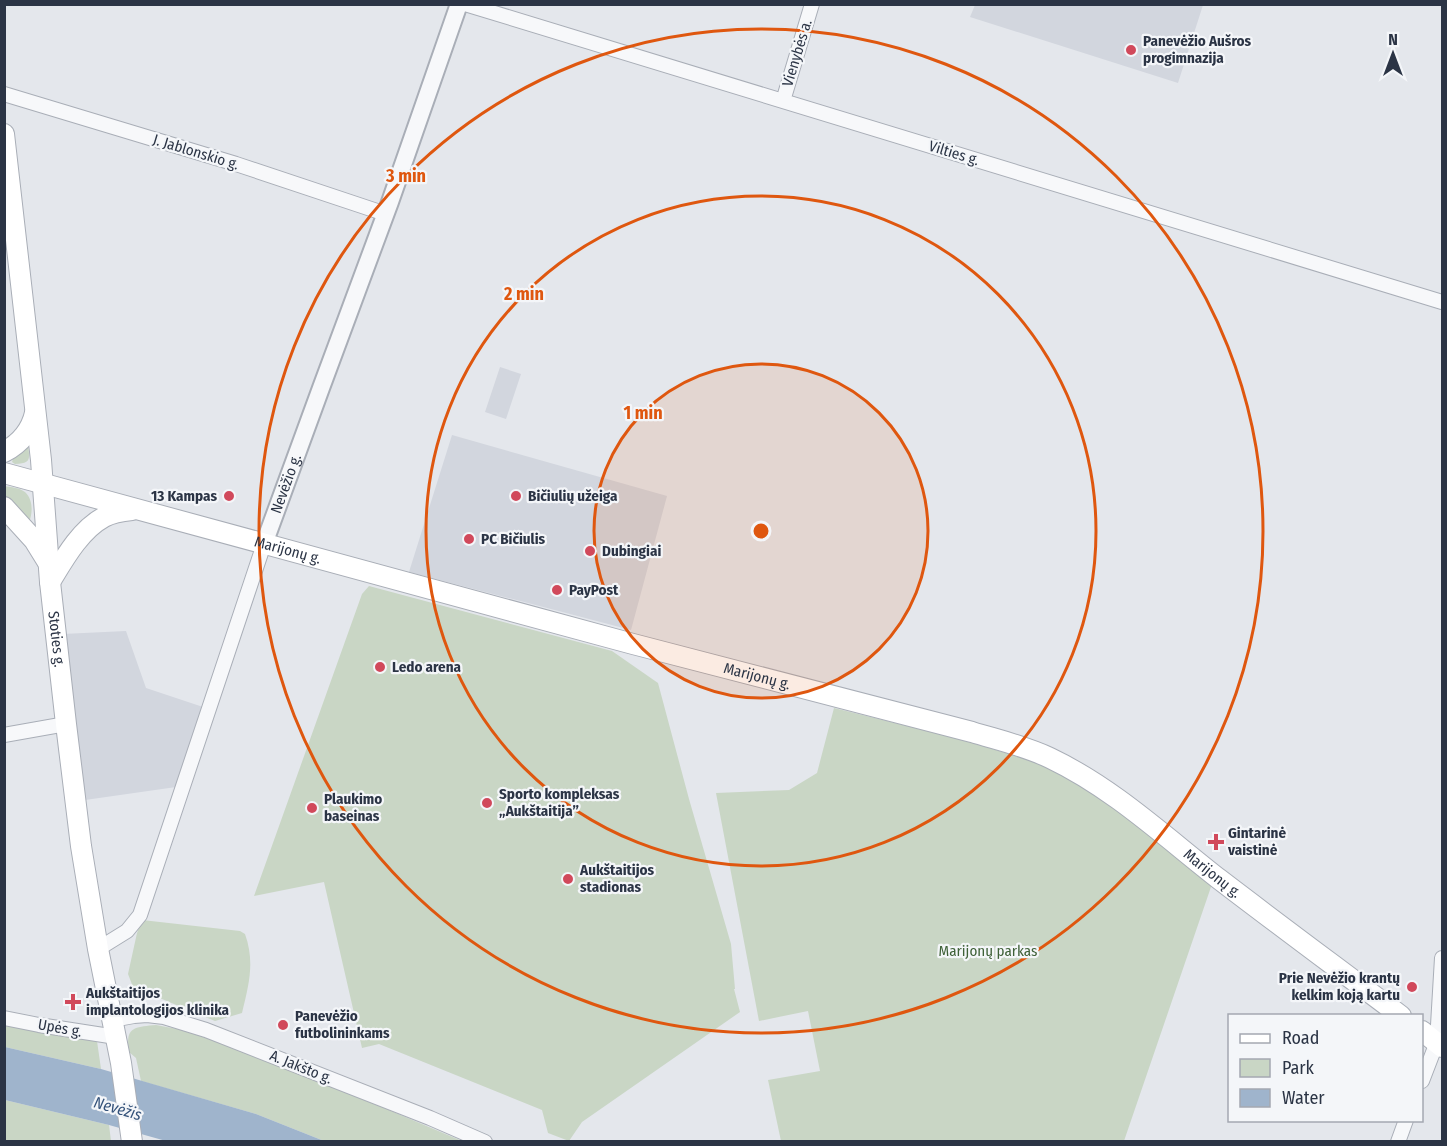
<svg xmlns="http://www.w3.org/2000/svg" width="1447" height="1146" viewBox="0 0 1447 1146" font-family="'Fira Sans Condensed',sans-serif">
<rect width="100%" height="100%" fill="#e4e7ec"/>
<path fill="#d2d6de" d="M975 5V4L1203 5 1178 83 970 17Z
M500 367 521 374 506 419 485 412Z
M452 435 667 496 631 630 409 572Z
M126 631 146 688 209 709 183 786 85 800 63 634Z"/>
<path fill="#c9d6c5" d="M28 445C30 460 31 463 15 464L12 462 14 456Z
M4 486C11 487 20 488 25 492 33 499 33 513 29 522L5 500Z
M369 586 612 651 658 683 689 799 731 944 735 989H734L740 1012 582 1122 569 1141 548 1133 542 1110 379 1044 362 1048 324 882 254 896 362 594Z
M834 708 960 739 1042 764 1074 779 1110 803 1212 884 1124 1141H781L768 1080 820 1071 808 1011 759 1021 716 793 789 790 817 773Z
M142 920 240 931 245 934C255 962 249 984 242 1013L215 1021 133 987 128 974 137 933Z
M5 1022 97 1041 101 1069 5 1047Z
M156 1025 193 1032 384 1108 462 1141H324L256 1114 141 1081 136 1058 129 1052C125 1027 134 1027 156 1025Z
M5 1100 109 1125 111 1141 5 1142Z"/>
<path fill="#9fb4cc" d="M5 1047 101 1069 256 1114 324 1141H166L109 1125 5 1100Z"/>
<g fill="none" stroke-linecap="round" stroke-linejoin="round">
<g stroke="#a9aeb7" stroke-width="16">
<path id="minor" d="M465 4 1442 302
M4 94 236 164 386 214
M783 101 812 4
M4 735 66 724
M98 949 127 931 140 915 264 544
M4 1018 39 1025 116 1037
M112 1020 134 1016 147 1015 164 1017 206 1030 430 1118 485 1142
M1422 1081 1437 1042 1442 958
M1398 1142 1406 1120"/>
</g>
<g stroke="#a9aeb7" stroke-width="20">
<g id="tertiary">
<path id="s1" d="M264 544 321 388 390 202 459 4"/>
</g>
</g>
<g stroke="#a9aeb7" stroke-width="22">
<g id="secondary">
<path id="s2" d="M4 134 41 460 50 582 66 724 81 846 98 949 121 1063 132 1142"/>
<path d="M4 452C21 443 31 431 35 413"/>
<path id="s3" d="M4 473 633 644 972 732C998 740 1025 746 1050 758 1113 788 1164 836 1219 879 1279 925 1340 970 1401 1016"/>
<path d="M4 507 34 540 47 561"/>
<path d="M50 582C64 559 80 530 104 517 113 512 122 511 132 510"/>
<path d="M1422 1031 1442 1047"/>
</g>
</g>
<use href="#minor" stroke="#f7f8fa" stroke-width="14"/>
<use href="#tertiary" stroke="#f7f8fa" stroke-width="16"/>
<use href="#secondary" stroke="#fff" stroke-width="20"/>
</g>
<circle cx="761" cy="531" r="167" fill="#df570f" fill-opacity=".12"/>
<g fill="none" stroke="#df570f" stroke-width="3">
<circle cx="761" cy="531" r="167"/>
<circle cx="761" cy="531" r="335"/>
<circle cx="761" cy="531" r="502"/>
</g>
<g fill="#d1495b" stroke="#f4f6f9" stroke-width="2">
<circle cx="1131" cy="50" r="6"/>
<circle cx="229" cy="496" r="6"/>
<circle cx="516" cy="496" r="6"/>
<circle cx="469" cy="539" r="6"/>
<circle cx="590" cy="551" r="6"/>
<circle cx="557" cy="590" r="6"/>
<circle cx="380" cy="667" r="6"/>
<circle cx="487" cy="803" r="6"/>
<circle cx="312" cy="808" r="6"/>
<path d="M1213 833h6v6h6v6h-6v6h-6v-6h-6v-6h6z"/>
<circle cx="568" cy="879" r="6"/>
<circle cx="1412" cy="987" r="6"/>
<path d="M70 993h6v6h6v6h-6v6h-6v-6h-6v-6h6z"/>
<circle cx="283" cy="1025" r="6"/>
</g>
<g text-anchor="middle" stroke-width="4.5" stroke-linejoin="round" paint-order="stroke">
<g font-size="15" font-weight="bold" fill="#2b3445" stroke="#f4f6f9" text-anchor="start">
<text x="1143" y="46">Panevėžio Aušros<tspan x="1143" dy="17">progimnazija</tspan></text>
<text x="217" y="501" text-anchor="end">13 Kampas</text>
<text x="528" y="501">Bičiulių užeiga</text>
<text x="481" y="544">PC Bičiulis</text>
<text x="602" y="556">Dubingiai</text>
<text x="569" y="595">PayPost</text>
<text x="392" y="672">Ledo arena</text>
<text x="499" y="799">Sporto kompleksas<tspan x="499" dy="17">„Aukštaitija”</tspan></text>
<text x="324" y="804">Plaukimo<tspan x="324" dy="17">baseinas</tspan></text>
<text x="1228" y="838">Gintarinė<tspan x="1228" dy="17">vaistinė</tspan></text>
<text x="580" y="875">Aukštaitijos<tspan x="580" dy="17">stadionas</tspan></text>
<text x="1400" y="983" text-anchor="end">Prie Nevėžio krantų<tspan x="1400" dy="17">kelkim koją kartu</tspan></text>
<text x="86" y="998">Aukštaitijos<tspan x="86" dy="17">implantologijos klinika</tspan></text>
<text x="295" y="1021">Panevėžio<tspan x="295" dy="17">futbolininkams</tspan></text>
</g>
<g font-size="15" fill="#2b3445" stroke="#f4f6f9">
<text transform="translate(797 53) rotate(-73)" y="5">Vienybės a.</text>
<text transform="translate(196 152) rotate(17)" y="5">J. Jablonskio g.</text>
<text transform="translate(954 153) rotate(17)" y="5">Vilties g.</text>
<text dy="5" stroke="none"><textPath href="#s1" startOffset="64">Nevėžio g.</textPath></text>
<text dy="5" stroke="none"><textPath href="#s3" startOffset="294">Marijonų g.</textPath></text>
<text dy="5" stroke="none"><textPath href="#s2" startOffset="508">Stoties g.</textPath></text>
<text dy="5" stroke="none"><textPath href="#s3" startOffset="780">Marijonų g.</textPath></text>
<text dy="5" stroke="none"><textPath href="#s3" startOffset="1284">Marijonų g.</textPath></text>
<text transform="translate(60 1028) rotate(10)" y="5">Upės g.</text>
<text transform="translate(301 1067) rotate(22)" y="5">A. Jakšto g.</text>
</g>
<g font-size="15" fill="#3f6138" stroke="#f4f6f9">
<text x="988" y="956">Marijonų parkas</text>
</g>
<g font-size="16" font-style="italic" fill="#34527a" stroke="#f4f6f9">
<text transform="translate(118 1108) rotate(16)" y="6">Nevėžis</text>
</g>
</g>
<circle cx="761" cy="531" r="9" fill="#df570f" stroke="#f4f6f9" stroke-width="3"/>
<g font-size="18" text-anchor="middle" font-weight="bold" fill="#df570f" stroke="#f4f6f9" stroke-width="4.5" stroke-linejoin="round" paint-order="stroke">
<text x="406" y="182">3 min</text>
<text x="524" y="300">2 min</text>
<text x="643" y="419">1 min</text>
</g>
<rect width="1447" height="1146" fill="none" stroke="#2b3445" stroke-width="12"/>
<rect x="1228" y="1014" width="195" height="108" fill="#f4f6f9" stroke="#a4a8b1" stroke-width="1.5"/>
<rect x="1240" y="1034" width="30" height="9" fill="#ffffff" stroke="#a4a8b1" stroke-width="1.5"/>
<text x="1282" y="1044" font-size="18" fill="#2b3445">Road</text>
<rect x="1240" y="1059" width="30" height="18" fill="#c9d6c5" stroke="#a4a8b1" stroke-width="1.5"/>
<text x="1282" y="1074" font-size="18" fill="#2b3445">Park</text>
<rect x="1240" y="1089" width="30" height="18" fill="#9fb4cc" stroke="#a4a8b1" stroke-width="1.5"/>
<text x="1282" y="1104" font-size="18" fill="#2b3445">Water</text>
<g transform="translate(1393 54)" stroke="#f4f6f9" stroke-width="4.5" paint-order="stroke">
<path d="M0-4.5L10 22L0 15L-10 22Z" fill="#2b3445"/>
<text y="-9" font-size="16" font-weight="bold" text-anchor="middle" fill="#2b3445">N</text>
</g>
</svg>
